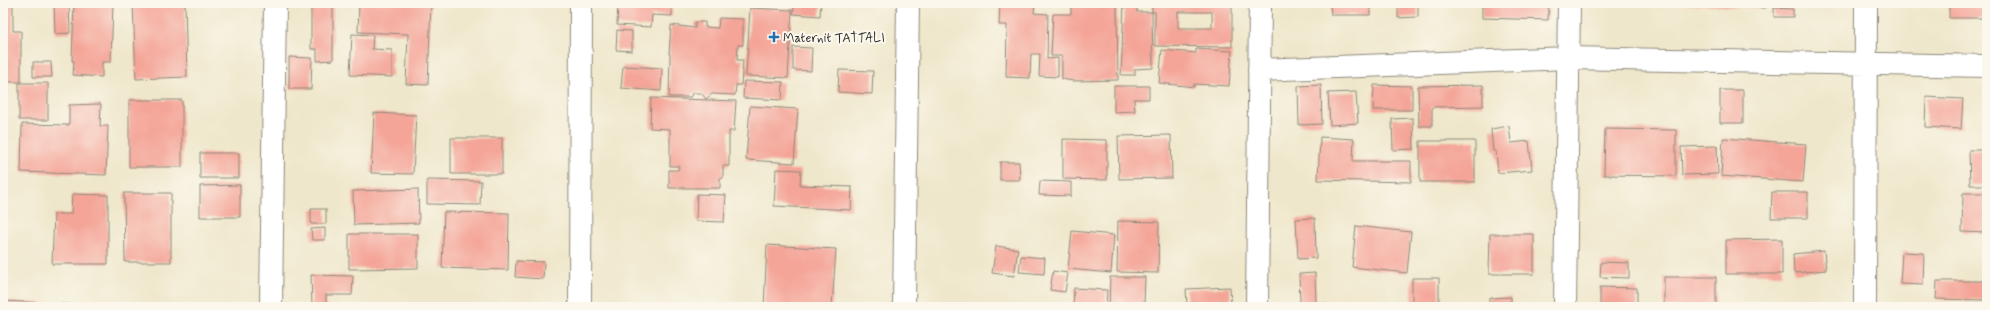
<svg xmlns="http://www.w3.org/2000/svg" width="1990" height="310" viewBox="0 0 1990 310" font-family="Mynerve,sans-serif">
<rect width="100%" height="100%" fill="#fbf7ec"/>
<filter id="ink" filterUnits="userSpaceOnUse"><feTurbulence type="fractalNoise" baseFrequency=".025" numOctaves="2"/><feDisplacementMap in="SourceGraphic" scale="8" xChannelSelector="R" yChannelSelector="G"/><feConvolveMatrix kernelMatrix="1 2 1 2 8 2 1 2 1" color-interpolation-filters="sRGB"/></filter>
<filter id="wash" filterUnits="userSpaceOnUse"><feTurbulence type="fractalNoise" baseFrequency=".012" numOctaves="4" result="noise"/><feDisplacementMap in="SourceGraphic" scale="16" xChannelSelector="R" yChannelSelector="G"/><feGaussianBlur stdDeviation="0.9" result="paint"/><feColorMatrix in="noise" values="0 0 0 0 0 0 0 0 0 0 0 0 0 0 0 0 0 1.4 0 .05"/><feComposite in="paint" operator="in"/></filter>
<g filter="url(#wash)">
<rect width="100%" height="100%" fill="#efe7cb"/>
<g id="blocks">
<path fill="#f4a598" fill-rule="evenodd" d="M3 3H13V31H21V82H3Z
M54 3H69L70 33 55 34Z
M74 3H113L111 62H102V77L73 75 74 61H72Z
M133 3H185L187 77 136 79Z
M316 3H333V60L317 61V49H311V5H316Z
M359 3H431L428 85 406 84 408 34 358 32Z
M618 3H672V16L652 15 651 27 617 25Z
M795 3H821L820 16 793 14Z
M1000 3H1035L1034 13 1048 14 1047 59 1058 58V77L1039 76 1040 54H1031L1030 78 1006 77 1007 25H999Z
M1071 3H1117L1118 80 1073 81 1062 79V56H1051L1053 14H1071Z
M1124 3H1137V12H1152V3H1232V47L1155 46V12H1152L1153 68 1135 69V75H1121ZM1178 12H1212V28H1178Z
M1330 3H1370V15H1331Z
M1398 3H1418V17L1398 18Z
M1482 3H1549L1548 20 1482 18Z
M1659 3H1766V8Z
M1949 3H1987V18H1949Z
M750 8 792 10 788 78 746 76Z
M1774 8 1793 9V17H1774Z
M719 18 743 19V45H738L737 60H743L741 85H736L735 95 712 94 706 99 701 93H692L691 97H669L670 54H669L671 25 695 28V22H705V27L718 28Z
M617 30 632 31V51L616 50Z
M352 34 373 35 372 49 392 50V77L350 75Z
M793 47 812 48 811 71 793 70Z
M1196 49 1232 51 1229 86 1194 84V87L1159 83 1162 50 1196 53Z
M289 57 312 58 311 89H289Z
M33 62H51L52 77H33Z
M623 66 662 68 661 91 621 88Z
M839 70 873 71 872 94 838 92Z
M744 81 783 82 782 100 743 98Z
M19 83H48V120H19Z
M1321 85 1322 124 1299 125 1298 86Z
M1374 85 1412 86V110H1373Z
M1483 85V106L1432 107V126H1419L1418 86Z
M1114 86H1149V99H1134L1135 111 1114 112Z
M1720 90H1743V123H1720Z
M1356 92 1358 123 1330 125 1328 93Z
M1926 97 1963 99 1961 129 1925 127Z
M651 98 736 101 734 131H729V166H723V178H720V188H669V170H678L679 166H670V129L650 128Z
M129 100H182V167H129Z
M101 104 100 126H108L106 175 21 172 22 124 69 125V105Z
M750 106 798 109 794 163 746 160Z
M374 113 416 115 413 174 371 173Z
M1413 118 1414 149 1393 150 1392 119Z
M1509 126 1511 143 1529 141 1532 170 1498 173 1496 151H1493L1491 129Z
M1605 129 1676 130V176L1604 175Z
M1171 135 1172 178 1119 179 1118 136Z
M1320 137 1354 139 1353 161H1411V182L1318 180Z
M451 138H502V174H451Z
M1723 138 1806 144 1803 182 1721 176Z
M1063 139 1107 140V180L1063 179Z
M1420 141H1475V182H1420Z
M1717 146 1718 174 1682 175 1681 147Z
M1969 150H1987V185H1970Z
M200 153H239V178H200Z
M1000 162H1019L1020 180H1000Z
M776 169 801 170 800 185 852 187 851 210 774 206Z
M427 180 481 181 480 205 427 204Z
M1040 181 1071 182V196L1039 195Z
M240 185V217H200V186Z
M418 189 419 223 354 225 353 191Z
M1772 192H1808V218H1771Z
M124 193H171V262H125Z
M1963 193H1987V233L1962 232Z
M72 194 108 195V264H52L54 214H71Z
M697 194 726 195 724 222 696 221Z
M311 209H326V224H311Z
M444 212 509 213 508 270 442 268Z
M1315 218 1316 258 1298 259 1296 219Z
M1118 221 1159 222 1158 273 1117 272Z
M1356 226 1411 232 1407 273 1352 267Z
M325 228V240H312L311 229Z
M1072 231 1114 235 1111 273 1068 269Z
M349 234H418V268L349 269Z
M1490 234H1534V274H1489Z
M1782 239V274H1726V240Z
M767 245 836 249 832 307H764Z
M996 246 1018 249 1014 276 992 273Z
M1824 251 1826 270 1794 273 1793 254Z
M1902 252 1924 253 1923 285 1900 284Z
M1021 256 1045 258 1044 274 1019 272Z
M516 261 544 262 543 279 515 277Z
M1601 262 1629 263V278L1600 277Z
M1053 271 1068 273 1065 292 1050 290Z
M1315 273 1316 303H1326V307H1289V304L1300 303 1299 274Z
M311 275 353 276 352 295H326V307H312Z
M1110 277H1145L1144 307H1109Z
M1664 277H1716V307H1664Z
M1412 278H1439V307H1412Z
M1937 281H1985V300L1936 299Z
M1230 287 1231 307H1187L1186 289Z
M1600 287 1637 288V307H1600Z
M1074 288 1107 290 1106 307H1073Z
M1511 297V307H1489V298Z
M4 301 104 306V307H3Z"/>
</g>
</g>
<g filter="url(#ink)">
<use href="#blocks" fill-opacity="0" stroke="#8d897b" stroke-width="1"/>
<g fill="none" stroke-linecap="round" stroke-linejoin="round">
<g stroke="#8d897b" stroke-width="24">
<path id="street" d="M1259 70 1568 58 1987 66
M271 307 275 3
M580 307 581 3
M1257 307 1260 3
M1565 307 1569 3
M1865 307 1866 3"/>
</g>
<g stroke="#8d897b" stroke-width="24">
<path id="secondary" d="M904 307 908 3"/>
</g>
<use href="#street" stroke="#fff" stroke-width="22"/>
<use href="#secondary" stroke="#fff" stroke-width="22"/>
</g>
</g>
<path fill="#1f6fb2" stroke="#fbf7ec" stroke-width="1.5" d="M772 31h4v4h4v4h-4v4h-4v-4h-4v-4h4z"/>
<g text-anchor="middle" stroke-width="4" stroke-linejoin="round" paint-order="stroke">
<g font-size="13" fill="#2b2b2b" stroke="#fbf7ec" text-anchor="start">
<text x="783" y="42">Maternit TATTALI</text>
</g>
</g>
<rect width="1990" height="310" fill="none" stroke="#fbf7ec" stroke-width="16"/>
</svg>
